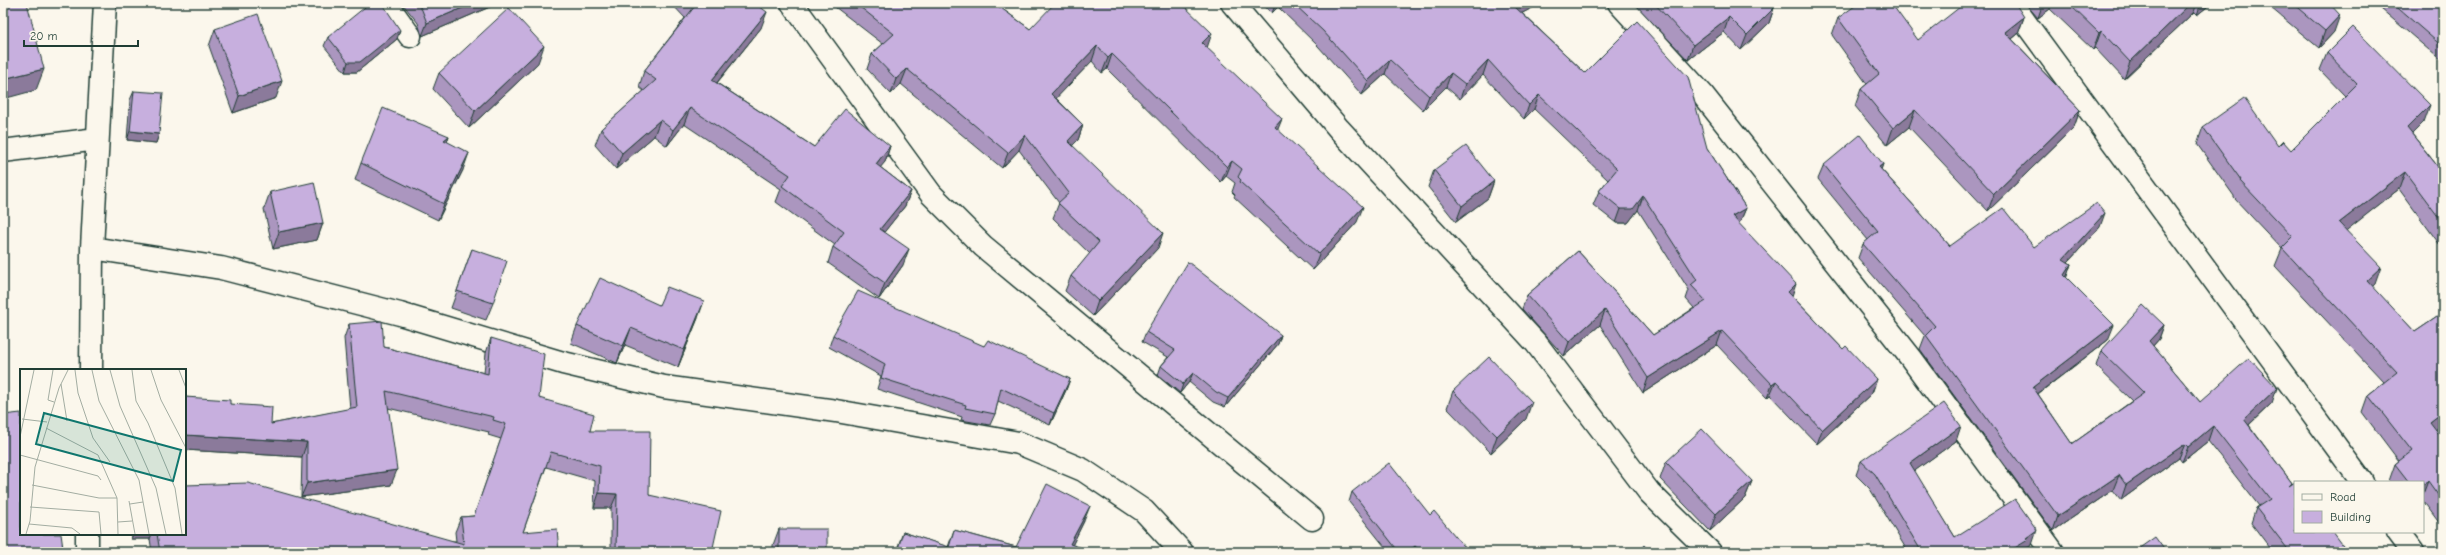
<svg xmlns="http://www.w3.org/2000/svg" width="2446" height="555" viewBox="0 0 2446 555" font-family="'Comic Neue',sans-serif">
<rect width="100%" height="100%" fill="#fbf7ec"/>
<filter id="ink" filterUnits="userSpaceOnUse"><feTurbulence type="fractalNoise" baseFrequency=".025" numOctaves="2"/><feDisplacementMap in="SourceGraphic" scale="8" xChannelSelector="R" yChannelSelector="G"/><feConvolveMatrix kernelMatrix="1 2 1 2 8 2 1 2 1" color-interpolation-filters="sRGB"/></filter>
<g filter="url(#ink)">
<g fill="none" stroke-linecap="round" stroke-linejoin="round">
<g stroke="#1f3d34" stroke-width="25">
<path id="street" d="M386 3 410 36
M792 3 931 194 983 246 1312 519
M1232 3 1339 129 1536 343 1649 492 1710 552
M1619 3 1703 95 1911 358 2053 552
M2011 3 2362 482
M3 151 97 139
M92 248 221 268 400 314 563 363 664 387 836 411 1019 443 1083 470 1144 511 1182 552
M91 370 92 248 105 3
M2398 532 2413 552
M87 552V534"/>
</g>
<use href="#street" stroke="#fbf7ec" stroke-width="22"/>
</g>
<path fill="#ab96bf" stroke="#1f3d34" d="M402 3H499L422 36 418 23Z
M671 3H755L761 28 717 83 814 147 890 146 885 162 880 167 911 191 905 206 884 232 903 265 879 299 828 263 833 247 835 245 776 202 781 189 684 124 667 146 654 136 616 169 595 145 601 129 644 91 639 87 644 71 685 18Z
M837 3H994L1030 29 1207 48 1357 222 1313 270 1234 197 1235 195 1232 192 1235 183 1226 176 1221 182 1107 69 1102 73 1092 61 1056 98 1083 125 1078 140 1072 145 1158 248 1093 316 1065 291 1071 276 1090 254 1053 218 1059 203 1019 150 1002 168 901 84 891 94 867 69 872 54 883 44 835 7Z
M1261 3H1538V5L1522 13 1585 73 1707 148 1746 208 1740 222 1738 223 1792 296 1843 349 1877 379 1872 393 1817 444 1770 395 1767 398 1717 345 1643 393 1600 325 1564 356 1522 309 1527 295 1578 251 1653 335 1694 308 1686 299 1689 290 1638 210 1628 223H1616L1593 205 1599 191 1608 180 1534 109 1524 119 1483 75 1460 99 1446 87 1423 110 1385 74 1362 95 1318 46 1278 7 1272 13Z
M1634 3H1769L1774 8 1769 23 1741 50 1724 32 1688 60Z
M2025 3H2212L2197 15 2194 12 2124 79 2095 48 2093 50 2050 9 2038 18Z
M2265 3H2329L2334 32 2319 48Z
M2374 3H2443V62Z
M2024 17 2018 34 2012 39 2080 110 2074 127 1988 211 1909 127 1887 145 1855 106 1861 89 1867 84 1832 35 1838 18 1918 40Z
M215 29 276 98 233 113 209 46Z
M328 37 397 39 357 72H345L324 46Z
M2327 53 2424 122 2412 134 2443 173V249L2399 189 2346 230 2375 284 2372 287 2415 332 2443 313V424L2436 430 2443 439V528L2423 501V482H2390L2389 481 2395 464 2399 461 2362 412 2368 395 2384 382 2275 266 2282 249 2234 198V196L2197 144 2203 127 2278 146 2291 150 2345 96 2320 70Z
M538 63 469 128 433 89 439 73Z
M134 91 159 134 156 143 127 140 130 100Z
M449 136 447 142 463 170 438 220 355 180 361 163Z
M1883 164 1881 169 1950 246 2034 247 2100 227 2068 262 2071 264 2066 278 2108 340 2038 394 2072 444 2132 401 2096 366 2101 351 2164 325 2159 339 2153 346 2200 402 2272 403 2249 425 2292 483 2348 552H2273L2251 523 2256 508 2259 506 2208 441 2182 462 2179 458 2121 500 2113 490 2053 531 1920 349 1925 336 1858 258 1863 244 1868 240 1818 179 1824 165Z
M1434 170 1494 181 1488 198 1456 222 1428 187Z
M270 192 323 223 317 240 273 249 264 209Z
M472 249 493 303 486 320 451 308Z
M659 305 698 318 678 367 625 345 617 363 571 343 577 326Z
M349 324 384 347 484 373 486 353 491 338 539 398 590 431 649 495 712 552H611V508H594L595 481 546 467 523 532 559 552H152L150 539H131V534H185L456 541 455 532 461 517 474 516 501 439 488 435 489 432 388 408 391 485 301 497 302 457 185 450V397L230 404 271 424 350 409 344 338Z
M1146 332 1281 335 1278 344 1225 407 1213 402 1189 382 1180 393 1158 375 1161 366 1168 357 1142 342Z
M833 335 984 346 1070 379 1066 390 1050 425 998 401 995 414 990 425 961 420 962 417 877 389 881 376 829 347Z
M1453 391 1526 419 1491 453 1447 408Z
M1956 441 1914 471 1955 537 2032 545 2024 550 2023 552H1908L1870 489 1856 475 1861 461Z
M1666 462 1752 481 1745 498 1710 531 1660 479Z
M1352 492 1430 515 1471 552H1389L1349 502Z
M1084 521 1072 545 1095 552H896L903 532 948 547 954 530 1016 547Z
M779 529 827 552H773V545Z"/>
<path fill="#8b7a9b" stroke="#1f3d34" d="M474 3H499L422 36 427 23Z
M1276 3H1279L1278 7 1272 13Z
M1520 3H1538V5L1509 20 1514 6Z
M2043 3H2052L2050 9 2038 18Z
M2191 3H2197L2194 12 2124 79 2130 62Z
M2201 3H2212L2197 15Z
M1774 8 1769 23 1741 50 1747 35Z
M767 12 761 28 706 96 712 80Z
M2340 15 2334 32 2319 48 2325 31Z
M1729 17 1724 32 1688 60 1693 45Z
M2024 17 2018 34 1999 49 2005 32Z
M400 30 397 39 357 72H345L348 62Z
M2101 31 2095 48 2093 50 2099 33Z
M1212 33 1207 48 1202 43Z
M544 46 538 63 469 128 475 111Z
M1097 46 1092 61 1046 109 1051 94Z
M1112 54 1107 69 1102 73 1108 58Z
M1390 60 1385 74 1362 95 1368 81Z
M1488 60 1483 75 1460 99 1465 84Z
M44 69 36 90 3 99V79Z
M907 69 901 84 891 94 896 79Z
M1451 73 1446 87 1423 110 1429 96Z
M282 81 276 98 233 113 239 96Z
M1539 95 1534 109 1524 119 1529 105Z
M2430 105 2424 122 2401 145 2407 128Z
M690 108 684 124 667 146 673 130Z
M1915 110 1909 127 1887 145 1893 128Z
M2080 110 2074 127 1988 211 1994 194Z
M1282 119 1276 134 1275 127Z
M660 120 654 136 616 169 622 153Z
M1083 125 1078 140 1062 156 1068 141Z
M130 131 159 134 156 143 127 140Z
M1025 135 1019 150 1002 168 1008 153Z
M449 136 443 152 444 140Z
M890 146 885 162 870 180 876 164Z
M469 153 463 170 438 220 444 204Z
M1232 161 1226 176 1221 182 1227 167Z
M1883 164 1878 179 1879 167Z
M2405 172 2399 189 2333 241 2339 223Z
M1494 181 1488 198 1456 222 1462 206Z
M911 191 905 206 874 245 880 229Z
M1643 196 1638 210 1628 223H1616L1621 209Z
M1363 207 1357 222 1313 270 1319 254Z
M1746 208 1740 222 1727 231 1732 216Z
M2105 213 2100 227 2058 273 2063 259Z
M323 223 317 240 273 249 279 232Z
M1163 233 1158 248 1093 316 1098 301Z
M909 249 903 265 879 299 885 283Z
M2071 264 2066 279 2064 275Z
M2381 267 2375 284 2360 298 2367 280Z
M1796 284 1791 299 1788 292Z
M704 301 698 318 678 367 684 350Z
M1605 310 1600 325 1564 356 1569 342Z
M2114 325 2108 340 2028 401 2033 387Z
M2164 325 2159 339 2144 356 2149 341Z
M631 328 625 345 617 363 623 346Z
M1722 331 1717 345 1643 393 1648 378Z
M1281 335 1278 344 1225 407 1228 398Z
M1193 373 1189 382 1180 393 1183 384Z
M1070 379 1066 390 1050 425 1054 413Z
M1877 379 1872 393 1817 444 1822 430Z
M1776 381 1770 395 1767 398 1772 384Z
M2277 388 2272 403 2239 434 2244 419Z
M1532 402 1526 419 1491 453 1497 436Z
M2443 412V424L2424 439 2430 422Z
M1961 426 1956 441 1905 478 1910 463Z
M2213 426 2208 441 2182 462 2188 447Z
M185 435 307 442 302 457 185 450Z
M2185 444 2179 458 2121 500 2126 485Z
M397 470 391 485 301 497 307 483Z
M2119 475 2113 490 2053 531 2058 516Z
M1752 481 1745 498 1710 531 1716 514Z
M2428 481 2423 494V485Z
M599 493 617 494 611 508H594Z
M1090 506 1084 521 1069 552 1070 544Z
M2037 530 2032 545 2024 550 2023 552H2008Z
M133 534H152L150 539H131Z
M1415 546 1413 552H1408Z
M63 548 61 552H58L59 549Z"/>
<path fill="#c7afde" stroke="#1f3d34" d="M3 3H27L44 69 3 79Z
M370 3H382L400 30 360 62H348L328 37Z
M417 3H474L427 23 422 10Z
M692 3H755L767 12 712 80 814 147 845 109 890 146 876 164 911 191 880 229 909 249 885 283 833 247 844 232 782 186 790 175 690 108 673 130 660 120 622 153 601 129 656 80 644 71 695 6Z
M855 3H994L1030 29 1055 3H1181L1212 33 1202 43 1282 119 1275 127 1363 207 1319 254 1240 182 1241 180 1238 177 1242 169 1232 161 1227 167 1112 54 1108 58 1097 46 1051 94 1083 125 1068 141 1163 233 1098 301 1071 276 1099 242 1058 203 1069 193 1025 135 1008 153 907 69 896 79 872 54 894 34Z
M1293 3H1520L1514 6 1585 73 1637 21 1688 77 1707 148 1746 208 1732 216 1796 284 1788 292 1843 349 1846 346 1877 379 1822 430 1776 381 1772 384 1722 331 1648 378 1605 310 1569 342 1527 295 1578 251 1653 335 1706 301 1691 285 1697 280 1643 196 1633 209H1621L1599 191 1617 169 1539 95 1529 105 1488 60 1465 84 1451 73 1429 96 1390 60 1368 81 1323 31Z
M1654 3H1769L1774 8 1747 35 1729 17 1693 45Z
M1859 3H1891L1918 40 1965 3H2015L2024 17 2005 32 2080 110 1994 194 1915 110 1893 128 1861 89 1879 74 1838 18Z
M2068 3H2191L2130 62 2101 31 2099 33Z
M2292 3H2329L2340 15 2325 31Z
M2392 3H2443V47Z
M509 8 544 46 475 111 439 73Z
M258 14 282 81 239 96 215 29Z
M2353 27 2430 105 2407 128 2443 173V223L2405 172 2339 223 2381 267 2367 280 2415 332 2443 313V412L2430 422 2443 439V502L2428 481 2423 485V482H2409L2395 464 2412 451 2368 395 2397 372 2282 248 2293 237 2240 181 2241 180 2203 127 2244 98 2278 146 2283 141 2291 150 2357 84 2327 53Z
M134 91 163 93 159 134 130 131Z
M383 108 449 136 444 140 469 153 444 204 361 163Z
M1860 135 1883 164 1879 167 1950 246 2003 208 2034 247 2097 203 2105 213 2063 259 2071 264 2064 275 2114 325 2033 387 2072 444 2144 393 2101 351 2143 305 2164 325 2149 341 2200 402 2249 358 2277 388 2244 419 2292 483 2289 486 2295 482V532H2333L2348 552H2290L2256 508 2270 499 2213 426 2188 447 2185 444 2126 485 2119 475 2058 516 1926 335 1935 326 1863 244 1878 231 1824 165Z
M1466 146 1494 181 1462 206 1434 170Z
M314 182 323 223 279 232 270 192Z
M472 249 507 261 493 303 457 291Z
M1188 262 1281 335 1228 398 1216 392 1193 373 1183 384 1161 366 1175 350 1146 332Z
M600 278 659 305 667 287 704 301 684 350 631 328 623 346 577 326Z
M858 291 984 346 988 340 1070 379 1054 413 1001 388 995 414 965 408 966 405 881 378 885 364 833 335Z
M382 321 384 347 488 374 491 338 544 354 539 398 594 414 590 431H650L649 495 721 511 712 552H616L617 494 599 493 600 466 551 452 523 532 557 529 559 552H160L157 534H185V485L248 483 464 544 461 517 474 516 506 424 493 420 494 417 386 391 397 470 307 483V442L185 435V397L230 400V404L272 407 271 424 357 407 349 324Z
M1489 357 1532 402 1497 436 1453 391Z
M1944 403 1961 426 1910 463 1955 537 2015 499 2037 530 2026 538 2028 540 2008 552H1916L1920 549 1875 474 1861 461Z
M21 413V534H61L63 548 59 549 60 552H3V415Z
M1702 429 1752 481 1716 514 1666 462Z
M1389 463 1430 515 1434 511 1461 543 1471 552H1422L1415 546 1408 552H1399L1352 492Z
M1047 484 1090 506 1070 544 1095 552H897L903 532 949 547 954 530 1016 547Z
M779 529H827V552H779Z
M2155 537 2166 552H2134Z
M1644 545 1650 552H1637Z"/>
</g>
<g transform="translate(20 369)">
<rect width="166" height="166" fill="#fbf7ec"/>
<path fill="none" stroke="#a3ada2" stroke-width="1" d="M33 1 28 31 34 33M55 1 58 24 73 69 90 93M72 1 79 32 119 111 129 165M90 1 100 37 136 119 146 165M112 1 116 32 128 54 155 119 162 165M131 1 141 31 166 79M159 1 166 19M41 15 47 52M2 50 27 53M26 59 78 86 97 129M0 68 14 1M0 86 78 107 81 111M12 116 79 129H97L98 165M109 132 115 165M110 135 123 133M10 138 79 143 81 165M98 153 112 152M9 155 52 159 60 165M6 165 10 152 15 98 39 19 48 1"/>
<path fill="#0f766e" fill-opacity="0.15" stroke="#0f766e" stroke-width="2" d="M24 44 161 81 153 112 16 75Z"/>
<rect width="166" height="166" fill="none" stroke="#1f3d34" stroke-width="2"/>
</g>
<rect width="2446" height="555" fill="none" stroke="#fbf7ec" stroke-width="16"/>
<rect x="8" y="8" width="2430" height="539" fill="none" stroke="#1f3d34" stroke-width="1.5" filter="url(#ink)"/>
<rect x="2294" y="481" width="130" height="52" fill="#fbf7ec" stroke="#a3ada2"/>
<rect x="2302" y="494" width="20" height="6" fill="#fbf7ec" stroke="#a3ada2"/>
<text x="2330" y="501" font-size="12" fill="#1f3d34">Road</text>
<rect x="2302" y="511" width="20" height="12" fill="#c7afde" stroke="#a3ada2"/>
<text x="2330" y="521" font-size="12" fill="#1f3d34">Building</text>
<path d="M24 40v6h114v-6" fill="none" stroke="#1f3d34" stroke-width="2"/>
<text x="30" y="40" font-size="12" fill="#1f3d34" stroke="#fbf7ec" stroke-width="3" paint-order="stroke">20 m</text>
</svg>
